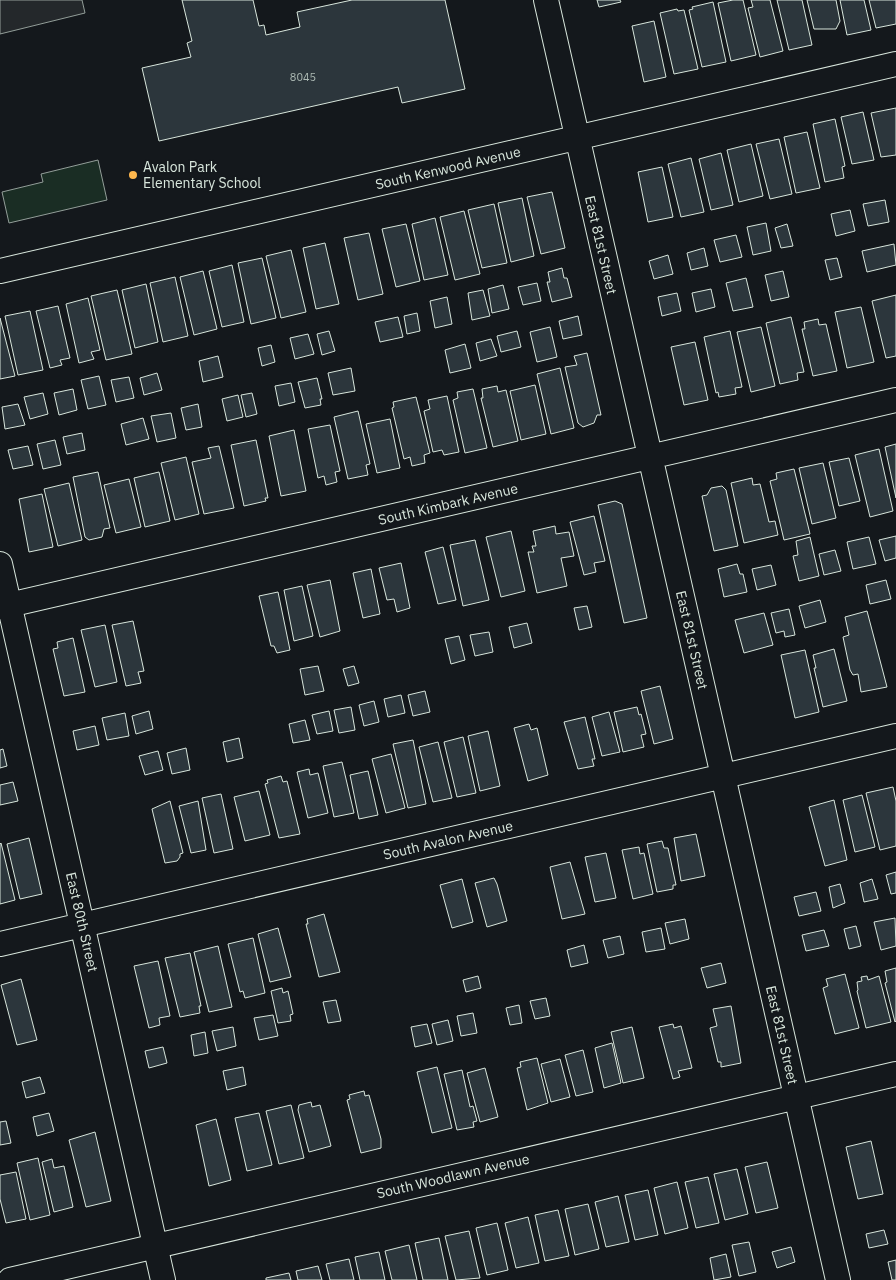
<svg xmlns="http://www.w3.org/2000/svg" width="896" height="1280" viewBox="0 0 896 1280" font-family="'IBM Plex Sans',sans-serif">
<rect width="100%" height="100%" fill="#14181c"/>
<path fill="#1a2d24" stroke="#939e99" d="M98 160 107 200 9 223 2 192 43 182 41 174Z"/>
<path fill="#24282b" stroke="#939e99" d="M0 0H82L85 13 0 34Z"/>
<path fill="#2c363c" stroke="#d8e6dc" d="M182 0H253L259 26 264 25 266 35 300 27 297 12 352 0H445L465 89 402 103 398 87 159 141 142 68 191 57 187 43 192 41Z
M597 0H620L621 2 599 7Z
M733 0H743L756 55 731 61 718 3Z
M751 0H770L783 51 760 57 748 8 753 7Z
M777 0H802L812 45 789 50Z
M807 0H836L840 21 836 29H814Z
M840 0H864L871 30 847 35Z
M869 0H896V24L876 28Z
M713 2 726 62 702 67 689 10 693 9 692 7Z
M677 9 678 11 684 10 698 69 674 74 660 13Z
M654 21 666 77 644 82 632 26Z
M896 108V155L881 157 871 113Z
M863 112 874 160 852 164 841 117Z
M835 119 845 166 842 167 844 178 825 182 813 124Z
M807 132 820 188 796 193 784 137Z
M779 139 792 194 770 199 756 144Z
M751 144 763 196 739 202 727 150Z
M721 153 733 205 711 210 699 159Z
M691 158 704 212 681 217 668 164Z
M662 167 673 217 648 222 638 172Z
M552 192 565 248 541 254 527 197Z
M522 198 534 256 511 262 498 203Z
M885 200 889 222 868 226 863 204Z
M494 204 507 263 482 268 468 210Z
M850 210 855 231 836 236 831 214Z
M464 211 480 274 455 280 440 217Z
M435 218 448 275 424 280 412 224Z
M766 223 771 251 753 255 747 227Z
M406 224 420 281 396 287 382 229Z
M787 224 793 246 781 248 775 228Z
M369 233 383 294 358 300 344 238Z
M736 235 742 257 720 262 714 240Z
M325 243 339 304 316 309 303 248Z
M894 244 896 265 867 272 862 251Z
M704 248 708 266 691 270 687 253Z
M291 250 306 312 281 318 266 256Z
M668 255 673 274 654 279 649 261Z
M262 258 276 318 251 324 238 263Z
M837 258 842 277 830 280 825 260Z
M232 265 244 322 222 327 209 271Z
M562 268 564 278H567L572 297 552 302 547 282H550L548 272Z
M203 271 217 329 194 335 180 277Z
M783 271 789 297 771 301 765 275Z
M175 277 188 336 163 342 150 283Z
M746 278 753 307 733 311 726 283Z
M537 283 541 301 523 305 518 287Z
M146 284 158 342 135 348 122 290Z
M503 285 509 309 492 313 488 289Z
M711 289 715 307 696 312 692 293Z
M117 290 132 354 106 360 91 296Z
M483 290 490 316 472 320 468 293Z
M677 293 681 311 662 316 658 297Z
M896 295V356L886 358 872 301Z
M447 297 452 324 435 328 430 301Z
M88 298 100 350 91 352 94 359 79 363 66 304Z
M58 306 70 358 60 360 62 365 50 368 36 311Z
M861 307 874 362 847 368 835 312Z
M30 311 43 370 18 375 5 316Z
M417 313 420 331 407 334 404 316Z
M578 316 582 335 563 339 559 321Z
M398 317 403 337 380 342 375 322Z
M791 317 804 372 797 373 798 380 780 384 766 323Z
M0 318 15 376 0 379Z
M818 319 819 325 826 324 837 371 813 376 802 329H805L804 322Z
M550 327 557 357 537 362 530 332Z
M761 327 775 386 751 392 737 332Z
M329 331 335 351 322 355 317 334Z
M517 331 521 347 501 352 497 336Z
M730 331 742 387 735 388 736 394 719 397 718 392 716 393 704 337Z
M308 334 314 354 295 359 290 338Z
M491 339 497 356 480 361 476 343Z
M695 342 708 400 684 405 671 347Z
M465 344 471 368 450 373 445 350Z
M271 345 275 362 262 366 258 348Z
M587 353 601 415H597L594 423 583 427 578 423 565 367 577 365 574 356Z
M218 356 223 377 203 382 199 361Z
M351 368 355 391 333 395 328 373Z
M560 368 574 428 551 434 537 374Z
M157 373 162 390 144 395 140 378Z
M99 376 106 405 88 409 81 380Z
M129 377 134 398 116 402 111 380Z
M317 378 322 399H320L321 405 305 408 298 382Z
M291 383 295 402 279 406 275 386Z
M535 385 546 434 521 440 510 391Z
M497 386 498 392 506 390 518 441 493 447 481 398H483L482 389Z
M73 389 77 410 59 415 54 393Z
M473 389 487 448 465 453 453 400 458 398 457 392Z
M43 393 48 414 30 419 24 397Z
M252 393 257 414 246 417 241 395Z
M238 395 243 417 227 421 222 399Z
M447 396 459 452 444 455 442 450 433 452 424 411 430 409 428 400Z
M416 397 430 453 424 455 425 463 412 466 410 457 404 459 392 408 394 407 393 402Z
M18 404 25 425 5 429 2 407Z
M198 404 202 427 186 430 181 408Z
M358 411 370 464 366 465 368 475 348 479 334 417Z
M171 413 176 438 157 442 151 416Z
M143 418 149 439 126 445 121 424Z
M390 419 400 468 377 473 366 424Z
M330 425 340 471 335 472 337 482 326 485 324 476 318 478 308 429Z
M294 430 306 491 281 496 269 436Z
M82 433 85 450 67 454 63 437Z
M55 440 61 465 43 469 37 444Z
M256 440 268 498H265L266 501 244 506 231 445Z
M896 444V498L885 447Z
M28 446 33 465 13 469 8 450Z
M219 446 234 508 204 514 192 462 211 458 208 448Z
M879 449 893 511 870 517 855 455Z
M186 457 199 514 175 520 161 463Z
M849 458 860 501 839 506 829 462Z
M823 463 836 518 812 524 799 468Z
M794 469 810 534 784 540 770 481 777 479 776 473Z
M98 472 110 528 104 529 102 537 89 540 85 537 73 477Z
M159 472 170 521 145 527 134 478Z
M752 478 753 485 760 484 769 522 775 521 778 535 744 543 731 483Z
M129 479 141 527 116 533 104 485Z
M69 483 82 540 58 546 44 489Z
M722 486 726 490 738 546 714 551 702 496 707 495 711 488Z
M42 494 53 547 29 552 19 499Z
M615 501 622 504 647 618 624 623 598 505Z
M594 516 605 561 594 563 596 572 584 575 570 522Z
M555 526 556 534 569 532 574 556 561 558 567 586 537 593 528 552H534L532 546H536L533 531Z
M511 531 525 591 501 597 486 537Z
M896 536V558L885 561 879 540Z
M810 537 819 576 799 581 793 556 798 555 796 541Z
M869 537 876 564 853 569 847 542Z
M475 540 489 600 463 606 450 545Z
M443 547 456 600 438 604 425 552Z
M835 550 841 571 824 575 819 554Z
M401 563 410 608 397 612 394 599 387 600 379 568Z
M737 564 740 574H743L747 592 724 597 718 569Z
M771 565 776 585 757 590 752 569Z
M371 569 380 614 363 618 353 573Z
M330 580 340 631 320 637 307 585Z
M886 580 891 599 870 604 866 585Z
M302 586 313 636 294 641 284 590Z
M278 592 290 650 277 653 274 646H271L259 596Z
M820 600 826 622 805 628 799 606Z
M587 606 592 627 579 630 574 608Z
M789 609 795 635 785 637 784 631 776 633 771 613Z
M867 611 887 687 861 692 858 674 853 675 850 670 843 637 849 635 845 617Z
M764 613 773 645 744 653 735 620Z
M133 621 144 671 138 672 141 683 126 686 112 625Z
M527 623 532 643 514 648 509 627Z
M105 625 117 682 95 687 81 630Z
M489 632 493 652 475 656 470 635Z
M459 636 465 660 451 664 445 639Z
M73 638 85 692 64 696 53 649 58 648 57 642Z
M834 649 847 701 823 707 814 668H816L813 655Z
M805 650 819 712 795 718 781 655Z
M318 666 324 691 305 695 300 669Z
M354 666 359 683 348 686 343 669Z
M660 686 673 739 654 744 641 691Z
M425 691 430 712 413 716 408 695Z
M401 695 405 713 388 717 384 699Z
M374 701 379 722 364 726 359 705Z
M351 707 355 730 339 733 334 710Z
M637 707 639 715 641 714 646 734 641 735 644 747 623 752 614 712Z
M149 711 153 729 136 734 132 716Z
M329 711 333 731 317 734 312 715Z
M609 712 620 752 602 756 592 717Z
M125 713 129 736 107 740 102 718Z
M585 717 595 759H592L594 766 578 769 564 722Z
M305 720 310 740 293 743 289 724Z
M529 724 531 730 537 728 548 775 528 781 514 728Z
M95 726 99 745 77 750 73 731Z
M488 731 500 786 480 791 468 736Z
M463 737 476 793 457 797 444 742Z
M239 738 243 758 227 762 223 742Z
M413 740 426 804 408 808 393 744Z
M438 742 452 798 433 802 419 747Z
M186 748 190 770 172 774 167 753Z
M3 749 7 766 0 768V750Z
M158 751 163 770 145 775 139 756Z
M391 754 405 808 386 813 372 759Z
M342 762 354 813 334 817 323 766Z
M309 769 310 775 318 773 328 813 308 818 297 772Z
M368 771 378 815 359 819 350 775Z
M281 776 283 782 287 781 300 834 279 838 265 784 268 783 267 780Z
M13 782 18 801 0 805V785Z
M893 787 896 801V846L880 850 866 793Z
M259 791 270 835 245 841 234 797Z
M221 794 233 849 214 853 202 798Z
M862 795 875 847 855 852 843 800Z
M834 800 847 860 825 866 809 807Z
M170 801 183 853 180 854V857L177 861 165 863 152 809Z
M198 801 206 850 191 853 179 806Z
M696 834 705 876 681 881 674 838Z
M29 838 42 894 20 899 7 844Z
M662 841 664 848H668L676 885H673V889L657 892 647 844Z
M1 843 15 900 0 904V844Z
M639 847 640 854 644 853 653 894 633 899 622 850Z
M606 853 616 898 595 902 585 857Z
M570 862 585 914 562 919 550 867Z
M896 872V893L891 894 886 875Z
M494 878 497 884 507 921 487 927 475 883Z
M462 879 473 922 452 928 440 885Z
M872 879 878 899 864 902 860 883Z
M840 884 845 903 833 908 829 887Z
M816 892 821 911 799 916 794 897Z
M324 914 340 972 319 977 306 924H308L307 919Z
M895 918 896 946 881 950 874 922Z
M685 919 689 939 670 944 665 923Z
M856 926 861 946 849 949 844 929Z
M278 928 291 977 270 982 258 934Z
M661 928 665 949 646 952 642 932Z
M824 930 829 946 806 951 802 935Z
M620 936 624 954 608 958 603 940Z
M253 938 265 993 245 998 243 991 240 992 228 944Z
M584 945 588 963 571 967 567 950Z
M218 946 232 1007 209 1012 194 952Z
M190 953 201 1006H199L200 1013 180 1017 165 958Z
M158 961 170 1016 159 1018 160 1025 149 1028 134 966Z
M721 963 726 983 707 988 701 968Z
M896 968V1021L895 1022 885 983 887 982 885 971Z
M845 974 859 1028 835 1034 823 988 828 986 826 979Z
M478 976 481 988 466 992 463 980Z
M867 976 868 980 879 976 891 1022 866 1028 857 991 858 990 857 982 862 981 861 977Z
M21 979 37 1040 17 1045 1 985Z
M282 988 283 993 288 991 293 1014 290 1015 291 1021 278 1023 271 991Z
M546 998 550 1016 535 1019 530 1001Z
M336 1000 341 1021 328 1023 323 1002Z
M519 1005 522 1023 510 1025 506 1008Z
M731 1006 741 1063 721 1067V1062H718L710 1028 717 1026 713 1009Z
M473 1013 477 1033 461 1036 457 1016Z
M273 1015 278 1036 259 1040 254 1018Z
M448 1020 453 1041 437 1045 432 1024Z
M427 1024 432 1043 415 1047 411 1027Z
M673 1024 674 1028 681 1026 692 1068 678 1071 680 1077 673 1079 659 1027Z
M233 1027 236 1046 217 1051 212 1031Z
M632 1027 644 1078 623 1083 611 1032Z
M205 1032 208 1053 194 1056 191 1035Z
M612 1043 621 1083 604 1088 595 1048Z
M163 1047 167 1063 149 1068 145 1051Z
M583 1050 593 1092 576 1096 565 1055Z
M537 1058 548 1103 527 1110 517 1068 521 1067 520 1062Z
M560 1059 570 1097 551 1102 541 1064Z
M243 1067 246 1085 227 1090 223 1071Z
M437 1067 452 1128 432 1133 417 1072Z
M485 1068 498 1117 480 1122 467 1073Z
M462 1070 470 1107 473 1106 477 1121 473 1122 474 1127 457 1130 444 1074Z
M40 1077 45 1093 26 1098 22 1082Z
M364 1091 365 1096 369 1095 381 1139V1148L361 1153 347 1100 350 1099 349 1095Z
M311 1102 312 1107 320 1105 331 1146 309 1152 298 1110 299 1105Z
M291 1105 304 1158 279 1164 266 1111Z
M49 1113 54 1131 37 1136 33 1117Z
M259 1113 272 1165 247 1171 235 1118Z
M216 1119 231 1180 209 1186 196 1125Z
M6 1121 11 1143 0 1145V1122Z
M95 1132 111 1201 86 1207 69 1140Z
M871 1141 883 1194 858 1199 846 1147Z
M38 1158 50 1215 30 1220 17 1163Z
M52 1159 54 1168 64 1166 73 1207 54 1212 42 1162Z
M767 1162 778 1208 756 1213 745 1167Z
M737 1169 748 1214 725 1220 714 1174Z
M16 1172 26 1219 6 1223 0 1199V1175Z
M708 1177 719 1223 696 1228 685 1182Z
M677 1182 688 1228 665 1234 654 1188Z
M648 1190 658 1235 635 1240 625 1195Z
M618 1196 629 1242 606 1247 595 1202Z
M588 1204 599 1249 575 1255 565 1209Z
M558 1210 569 1256 545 1261 535 1215Z
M528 1217 539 1263 516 1268 505 1223Z
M497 1223 508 1270 487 1275 476 1228Z
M884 1230 888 1244 869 1248 866 1234Z
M469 1231 480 1278 456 1280 445 1236Z
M439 1238 448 1280H423L415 1243Z
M749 1242 756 1272 739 1276 732 1245Z
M409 1245 417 1280H392L385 1251Z
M791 1247 795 1262 777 1268 772 1252Z
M379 1252 385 1280H360L355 1257Z
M726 1254 731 1277 714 1280 710 1258Z
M349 1259 354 1280H330L326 1264Z
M896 1260V1280H892L888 1262Z
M318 1266 322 1280H298L296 1271Z
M289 1273 291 1280H266V1278Z"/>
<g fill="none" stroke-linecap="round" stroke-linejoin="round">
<g stroke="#d8e6dc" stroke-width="26">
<path id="minor" d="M546 0 838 1280
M0 271 896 64
M0 564 163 1280
M0 607 896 400
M0 944 896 736
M10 1280 896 1074"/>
</g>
<use href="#minor" stroke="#14181c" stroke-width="24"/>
</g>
<circle fill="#ffb74d" stroke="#14181c" stroke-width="2" cx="133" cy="175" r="5"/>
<g text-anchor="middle" stroke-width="4" stroke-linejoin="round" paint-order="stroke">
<g font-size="11" fill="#adbab4">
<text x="303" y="81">8045</text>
</g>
<g font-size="14" fill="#d8e6dc" stroke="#14181c" text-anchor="start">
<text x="143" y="172">Avalon Park<tspan x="143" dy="16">Elementary School</tspan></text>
</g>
<g font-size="14" fill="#d8e6dc" stroke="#14181c">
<text transform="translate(448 168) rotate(-13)" y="5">South Kenwood Avenue</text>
<text transform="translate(601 245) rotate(77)" y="5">East 81st Street</text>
<text transform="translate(448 504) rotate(-13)" y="5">South Kimbark Avenue</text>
<text transform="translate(692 640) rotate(77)" y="5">East 81st Street</text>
<text transform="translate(448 840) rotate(-13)" y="5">South Avalon Avenue</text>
<text transform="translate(82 922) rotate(77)" y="5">East 80th Street</text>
<text transform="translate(782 1035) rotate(77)" y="5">East 81st Street</text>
<text transform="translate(453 1176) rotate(-13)" y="5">South Woodlawn Avenue</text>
</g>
</g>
</svg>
